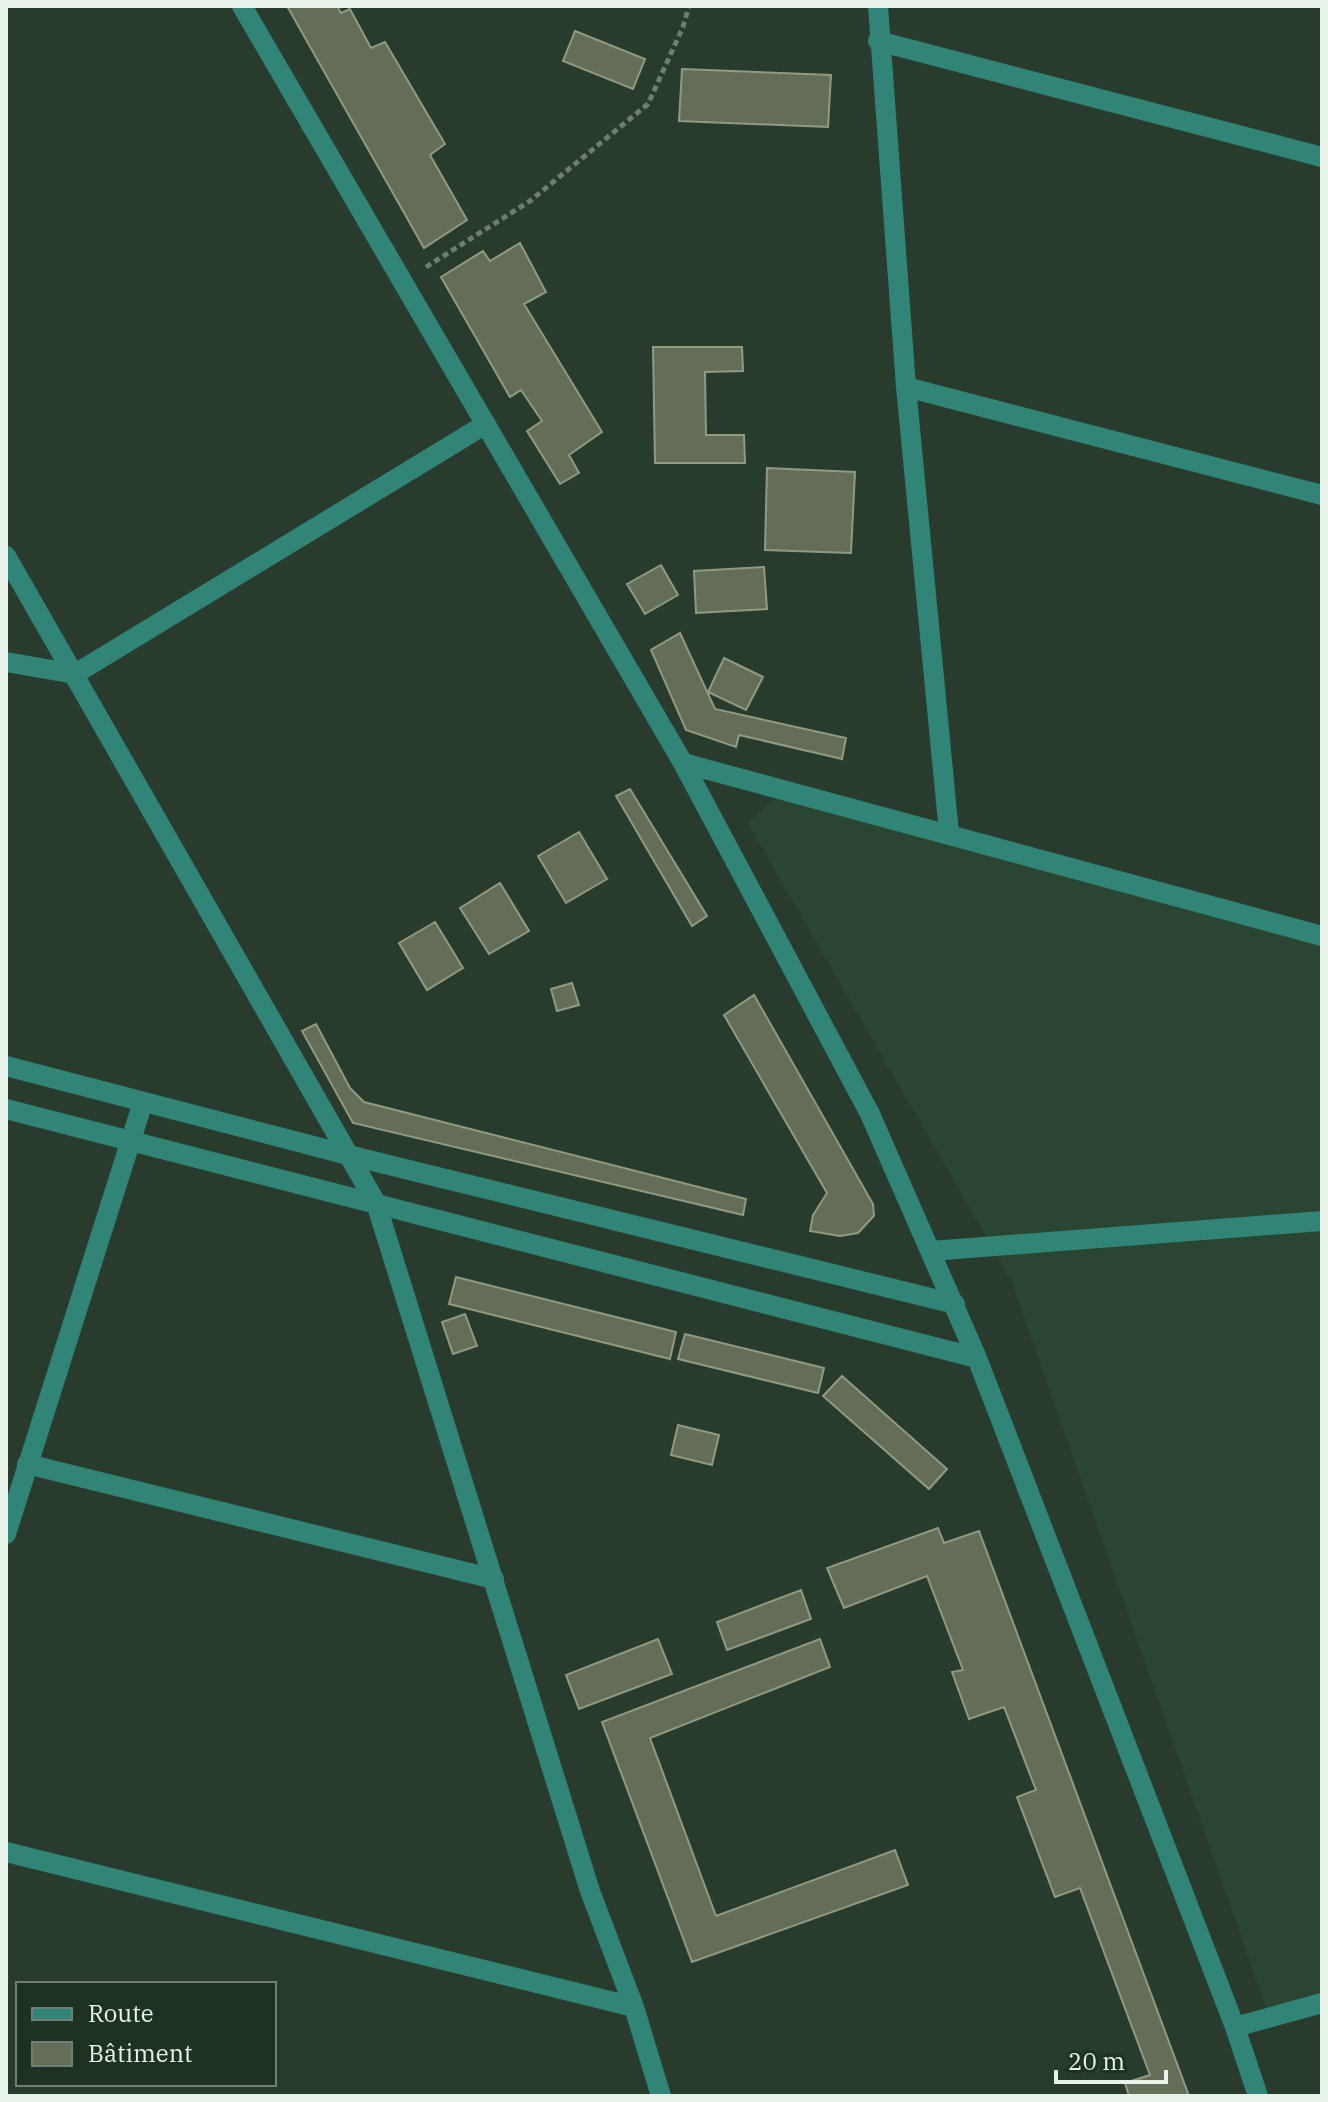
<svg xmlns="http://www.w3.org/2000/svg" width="1328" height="2102" viewBox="0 0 1328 2102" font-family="'IBM Plex Serif',serif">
<rect width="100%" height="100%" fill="#283b2d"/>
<path fill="#2b4533" d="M785 792 1322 937V2001L1269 2016 1011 1280 747 822Z"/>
<path fill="#646d57" stroke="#909a83" stroke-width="2" d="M287 6H337L341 13 350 9 371 48 385 42 445 144 430 155 467 220 424 248Z
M575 31 645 59 633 89 563 61Z
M682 69 831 75 828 127 679 121Z
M520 243 546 292 524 304 602 432 569 455 579 473 560 484 527 431 542 421 521 390 510 397 441 277 483 251 490 261Z
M653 347H742L743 371 705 372 706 435H744L745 463H655Z
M767 468 855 472 851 553 765 550Z
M661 565 678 595 645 614 627 584Z
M764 567 767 609 696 613 694 571Z
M680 633 715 709 846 738 842 759 739 735 736 747 686 730 651 650Z
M724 658 763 677 746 710 708 692Z
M630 789 707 916 692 926 616 796Z
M579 832 607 879 566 903 538 856Z
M500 883 529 931 489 954 460 908Z
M435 922 463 968 427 990 399 943Z
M572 983 579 1005 557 1011 551 989Z
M754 995 873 1204 874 1216 858 1233 840 1236 810 1231 813 1215 827 1193 724 1015Z
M316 1024 350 1088 364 1102 746 1199 743 1215 353 1123 302 1031Z
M456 1277 676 1332 670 1359 449 1304Z
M465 1314 477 1346 453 1354 442 1322Z
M685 1334 824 1368 818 1393 678 1359Z
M842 1376 947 1469 929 1489 823 1396Z
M678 1425 719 1435 712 1465 671 1455Z
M938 1528 944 1543 979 1531 1189 2096H1129L1125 2083 1150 2075 1080 1888 1055 1897 1017 1797 1036 1790 1004 1707 969 1719 952 1672 963 1670 927 1576 844 1608 827 1568Z
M801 1590 811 1619 727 1650 717 1622Z
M658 1639 672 1674 579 1709 566 1675Z
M820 1639 830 1667 650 1738 716 1916 895 1850 908 1885 692 1962 602 1722Z"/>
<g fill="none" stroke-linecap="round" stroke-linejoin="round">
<path stroke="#6d7d71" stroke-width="5" stroke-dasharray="6 4" stroke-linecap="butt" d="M426 267 530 201 648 104 683 27 689 6"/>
<path stroke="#308576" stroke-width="20" d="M242 6 683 763 870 1114 977 1358 1235 2027 1258 2096
M878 6 906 387 949 833
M878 41 1322 157
M906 387 1322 495
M6 556 376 1203 590 1891 634 2007 661 2096
M6 662 75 674 486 424
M683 763 1322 936
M6 1066 352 1156 955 1304
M6 1109 977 1358
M931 1251 1322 1221
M27 1464 494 1579
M6 1534 143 1102
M6 1852 634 2007
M1235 2027 1322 2003"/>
</g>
<rect width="1328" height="2102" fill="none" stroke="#e8f3ea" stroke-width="16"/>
<rect x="16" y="1982" width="260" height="104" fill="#1e3123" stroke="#6f7f73" stroke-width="2"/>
<rect x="32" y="2008" width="40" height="12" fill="#308576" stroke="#6f7f73" stroke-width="2"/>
<text x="88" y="2022" font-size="24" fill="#e8f3ea">Route</text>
<rect x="32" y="2042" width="40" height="24" fill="#646d57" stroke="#6f7f73" stroke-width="2"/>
<text x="88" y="2062" font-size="24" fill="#e8f3ea">Bâtiment</text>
<path d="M1056 2070v12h110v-12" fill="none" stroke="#e8f3ea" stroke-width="4"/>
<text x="1068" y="2070" font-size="24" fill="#e8f3ea" stroke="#1e3123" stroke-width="6" paint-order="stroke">20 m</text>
</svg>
